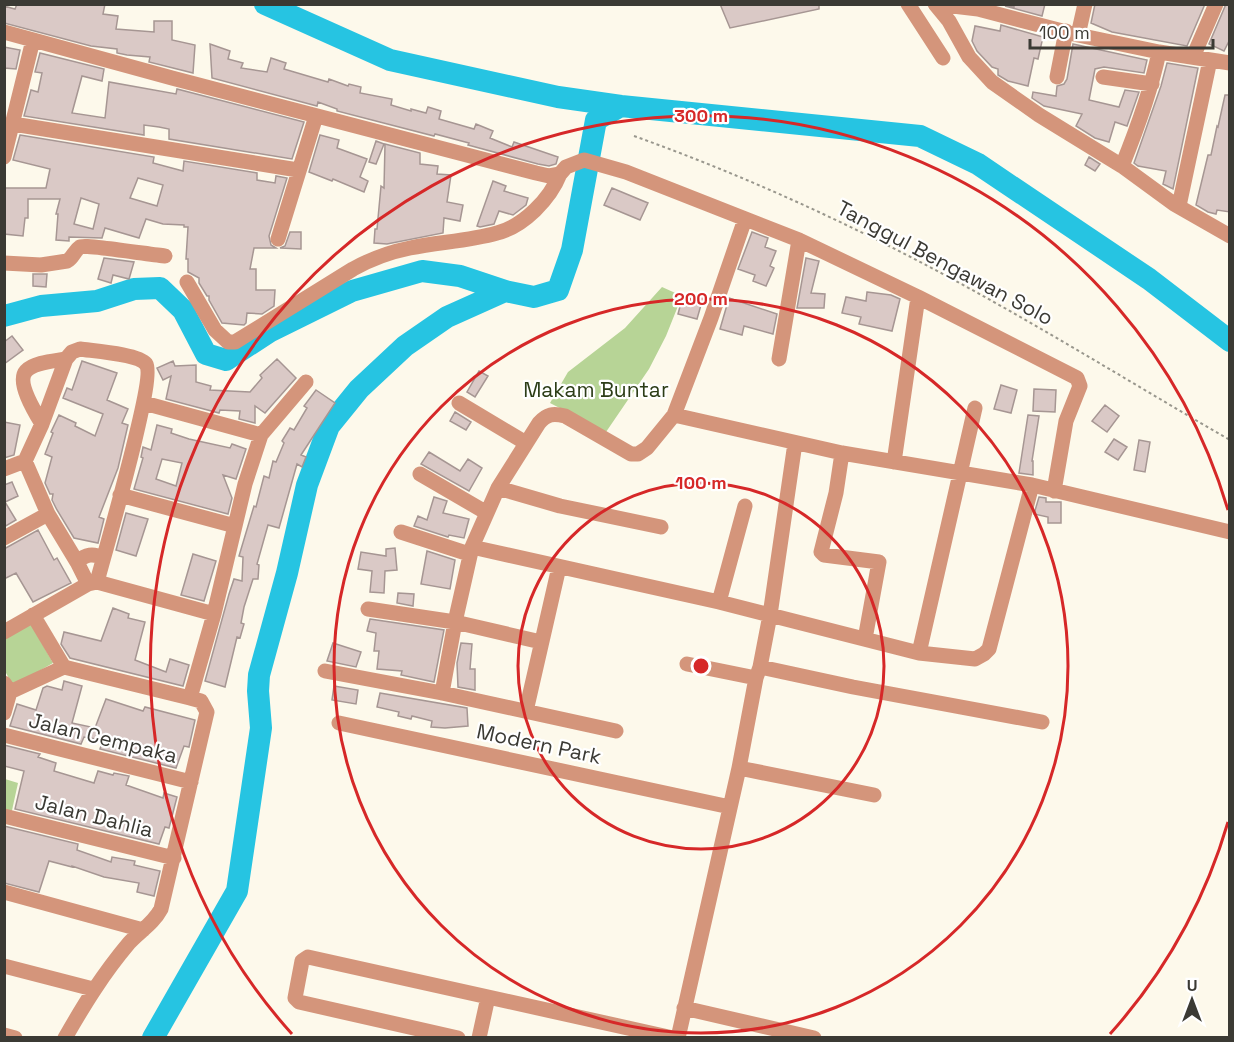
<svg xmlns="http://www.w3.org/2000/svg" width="1234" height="1042" viewBox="0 0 1234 1042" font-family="'Space Grotesk',sans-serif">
<rect width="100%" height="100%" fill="#fdf9eb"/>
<path fill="#b7d496" d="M662 287 682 296 666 336 649 369 606 432 550 403 568 372 625 328Z
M31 624 53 663 13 686 5 671 4 638Z
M5 779 18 783 11 815 5 812Z"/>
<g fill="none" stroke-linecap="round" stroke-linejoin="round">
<path stroke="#26c4e2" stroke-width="22" d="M265 4 390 60 558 97 621 106 920 136 978 164 1149 279 1230 341
M4 316 41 306 97 301 134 289 160 288 183 310 206 354 226 360 269 332 352 291 422 271 460 276 505 291 534 297 558 290 572 250 596 120 621 106
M153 1038 237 891 261 728 258 691 259 675 287 573 307 485 329 426 359 389 405 346 447 317 505 291"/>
</g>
<path fill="#dac9c6" stroke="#a69693" stroke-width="1.5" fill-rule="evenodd" d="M17 4H105L103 14 118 16 116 29 154 32V21H172V40L195 45 193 73 149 62 150 57 127 55 117 53V49L91 46 4 23V6L15 9Z
M720 4H819V9L730 28Z
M1014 4H1045L1042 16 1005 6 1014 7Z
M1095 4H1205L1187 46 1112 32 1091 23Z
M1226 4H1230V39L1224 51 1209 44Z
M1001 25 1043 37 1038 59 1034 58 1028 86 1008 81 998 75V69L992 67 977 51 972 41 975 26 1000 31Z
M210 44 230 51 228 59 243 63 241 68 267 72 271 58 286 63 284 69 328 82 329 79 348 86 349 84 361 87 360 93 392 99 391 105 411 111V109L426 113 428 107 441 111 439 119 474 129 476 124 493 131 490 138 512 147 514 142 558 157 556 164 549 166 538 164 468 145 469 143 435 134 434 136 337 111V109L318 102 317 106 212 78Z
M1073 44 1147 60 1144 73 1104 67 1095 69 1089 100 1119 107 1125 90 1139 92 1127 126 1115 122 1109 142 1095 138 1076 126 1082 114 1044 106 1032 98 1033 92 1056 96 1057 86 1064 84 1067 79Z
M4 47 20 50 16 69 4 68Z
M40 53 104 69 102 81 82 76 72 113 105 118 109 82 176 94 177 89 304 122 292 159 169 139V129L159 127 144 125V135L24 116 31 90 38 92 42 73 35 72Z
M1167 63 1198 68 1173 189 1163 184 1166 171 1138 166 1134 163 1161 86Z
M1225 95H1230V212L1217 210 1216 214 1208 212 1196 205 1208 155H1211L1217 126 1218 127Z
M20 135 154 157 153 163 183 171 184 161 257 173V180L275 183 276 176 287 178 269 236 271 245 276 248H254L250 269H256V290H275L274 306 262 314 247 313 246 323 244 325 222 323 209 300V296H207L199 283V278L188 272V259H186L188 227H184V225L163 224 146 219 139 238 105 228 102 238 69 237V241L56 240 58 214H56L60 199H28V218H25L23 236 4 234 5 188H46L50 169 13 160ZM138 178 163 185 157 206 130 198ZM81 198 99 204 93 229 74 224Z
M320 135 339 140 337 148 367 159 360 177 368 181 364 192 333 179 332 181 309 172Z
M376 141 384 144 376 164 369 162Z
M385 144 420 153V164L438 166 437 174 451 175 447 202 463 205 460 221 444 218 443 233 387 244 374 243 375 229H377L381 186 384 188Z
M1089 157 1100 164 1095 171 1085 165Z
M493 181 506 186 504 191 528 198 526 205 513 215 499 211 494 224 480 227 477 226Z
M612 188 648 203 640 220 604 205Z
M290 232H301V249L280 248 285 246Z
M752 232 768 238 765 247 776 251 770 266 774 268 766 286 753 281 755 275 738 269Z
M104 258 134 262 129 279 113 275 111 283 98 279Z
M806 258 819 261 811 293 825 294 824 308H797Z
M33 274H47L46 287 33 286Z
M867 292 891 295 900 299 892 331 859 324 861 317 842 313 846 297 866 301Z
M729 298 777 314 773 334 744 326 742 335 720 329Z
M682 299 701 305 697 319 678 314Z
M12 336 23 350 4 364V342Z
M277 359 296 378 265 413 255 406V423L239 419 240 411 220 410 219 413 166 399 171 376 163 380 157 368 173 361 175 366 196 365V382L211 386 210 390 250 392 262 378 260 375Z
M82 361 117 373 107 400 128 409 122 423 128 425 118 468 99 517 104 519 98 543 74 538 57 510 52 500 53 494H50L45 483 52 457 45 454 53 433 51 432 59 415 76 423 75 426 95 436 103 414 63 398 67 388 72 390Z
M479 371 488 376 475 397 467 392Z
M1001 385 1017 390 1011 413 994 409Z
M1034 389 1056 390 1055 412 1033 411Z
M316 390 335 403 301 455 306 457 302 467 297 464 279 528 268 525 257 564 259 565 258 579H253L244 607 241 623 244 624 240 638 237 637 225 687 205 681 229 594 234 579 242 581 243 557 239 556 254 506 256 507 264 476 269 478 273 461 276 462 284 443 282 441 290 428 294 430 307 408 304 406Z
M1105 405 1119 416 1107 432 1092 421Z
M455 412 471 422 466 430 450 421Z
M1028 415 1039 416 1032 461H1033V475L1019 473Z
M4 422 20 425 14 455 4 458Z
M157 425 172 429 171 433 189 439 230 448 232 444 246 449 236 479 223 475 232 498 228 514 134 489 143 458 141 457 143 447 151 450ZM162 459 182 463 176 486 156 479Z
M1114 439 1127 447 1118 460 1105 452Z
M1139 440 1150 442 1145 472 1134 470Z
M429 452 460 471 468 459 482 468 469 491 421 464Z
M12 482 18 496 5 502 16 520 4 527V485Z
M434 497 447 501 443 513 469 519 464 538 449 535 448 537 414 526 418 516 427 520Z
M1039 497 1046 498V502H1061V523H1048V517L1034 514Z
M126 513 148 519 136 556 116 550Z
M38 530 54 560 57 558 71 583 33 602 16 573 4 579V549Z
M395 548 397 570 385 571 384 593 370 592 372 571 358 569 361 552 386 556V549Z
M427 551 455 560 450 589 421 584Z
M193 554 216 561 204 601 181 595Z
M398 593 414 594 413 606 397 603Z
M113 608 129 614 128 618 145 622 135 660 166 672 170 659 189 665 183 686 70 658 61 644 64 632 101 641Z
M370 619 444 630 434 682 401 675 402 671 377 669 379 651H374L376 633 367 631Z
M333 643 361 652 356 667 327 661Z
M461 643 472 644 470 669H475V690L458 687 457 663Z
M64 681 82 686 72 723 95 728 106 699 143 711 145 707 195 720 189 747 184 746 176 768 100 749 103 740 84 737 81 744 10 726 17 704 36 710 43 688 47 686 62 690Z
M334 686 358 690 356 704 332 700Z
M380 693 467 708 468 726 445 728 431 727 432 721 412 716 411 719 398 716 399 712 377 707Z
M4 745 40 754 38 757 56 763 54 771 94 783 98 771 113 775 114 773 129 776 126 785 163 798 164 793 177 797 169 828 165 827 159 844 15 809 24 771 4 766Z
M4 826 78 844 77 850 111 862 112 857 135 861 134 865 160 871 154 896 137 892 139 883 104 877 72 866V867L49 861 39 892 4 883Z"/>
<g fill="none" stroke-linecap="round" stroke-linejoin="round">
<path stroke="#99978d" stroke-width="2" stroke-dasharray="3 3" stroke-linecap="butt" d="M634 136C718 166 801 202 881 242 1000 301 1114 373 1230 440"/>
<path stroke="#d4957b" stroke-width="15" d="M908 4 943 58
M935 4 949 21 969 57 992 82 1039 115 1122 166 1174 204 1230 236
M936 4 978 9 1078 35 1159 52 1230 63
M4 32 172 78 536 173 549 176 560 174 566 167 584 160 626 172 799 240 918 297 1077 378 1080 386 1066 421 1054 491
M1078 35 1085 4
M1193 57 1216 4
M1057 77 1066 31
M1103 77 1152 84
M13 124 298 170
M4 157 33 40
M1122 166C1137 129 1151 91 1159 52
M1179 206 1210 60
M278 239 316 116
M4 263 41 265 67 261C73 258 74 251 80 247 84 244 153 255 165 256
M187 282 215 330 228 342H235L353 269C371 259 390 252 410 248 439 242 469 241 497 233 524 226 550 199 560 174
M779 359 799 240
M144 403 261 435
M459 403 526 443
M674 415 842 453 1032 485 1230 532
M42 424C36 414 16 382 26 371 34 362 55 361 66 359
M842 453 836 493 821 552 824 555 879 562 865 639
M25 461 48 514 77 562 88 584
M894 462 918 297
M4 469 25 461 42 424 66 359 72 352 80 349C93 351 138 354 146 364 156 378 104 555 97 582
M420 474 487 513
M498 488 560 506 661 527
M120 495 235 526
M401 532 469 554
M4 538 48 514
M472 547 719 602 919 653 975 659 984 654 989 649 1032 485
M77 562C86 554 93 553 103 558
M719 602 745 506
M368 609 455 622 541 642
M33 615 64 667
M4 632 88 584 97 582 214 614
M919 653 975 408
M687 664 756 678
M760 667 853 687 1042 722
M325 671 442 693 616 731
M4 683 10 692 4 713
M10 692 64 667 190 698
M442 693 455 622 472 547 498 488 539 423C547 414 553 413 565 416L631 454H638L647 448 674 415 711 318 745 219
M526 711 559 567
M339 723 730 807
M4 735 191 782
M739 768 874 795
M4 816 174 858
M4 892 143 930
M4 966 93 989
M684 1008 814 1038
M4 1035 15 1038
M65 1038C85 1003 103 974 129 943 140 931 153 924 161 909L207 712 201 701 190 698 214 614 245 484 261 435 306 382
M458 1038 299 1002 295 998 302 961 308 957 673 1038
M479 1038 488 997
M678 1038 739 768 756 678 760 667 770 615 795 443"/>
</g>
<g fill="none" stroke="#d62828" stroke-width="3">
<circle cx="701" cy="666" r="183"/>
<circle cx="701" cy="666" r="367"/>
<path d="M1228 822A550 550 0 0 1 1110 1034M292 1034A550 550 0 1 1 1228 510"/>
</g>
<g text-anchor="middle" stroke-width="4.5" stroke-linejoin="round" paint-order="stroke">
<g font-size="21" fill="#3b3a34" stroke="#fff">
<text transform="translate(945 263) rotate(28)" y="7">Tanggul Bengawan Solo</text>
<text transform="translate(103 738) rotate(14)" y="7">Jalan Cempaka</text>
<text transform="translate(539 744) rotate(12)" y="7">Modern Park</text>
<text transform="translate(94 816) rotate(14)" y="7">Jalan Dahlia</text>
</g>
<g font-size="21" fill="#2c3d17" stroke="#fff">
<text x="596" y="397">Makam Buntar</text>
</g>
</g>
<circle cx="701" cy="666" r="9" fill="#d62828" stroke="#fff" stroke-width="3"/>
<g font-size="18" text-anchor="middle" font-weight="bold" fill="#d62828" stroke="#fff" stroke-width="4.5" stroke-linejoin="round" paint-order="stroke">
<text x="701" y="122">300 m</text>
<text x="701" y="305">200 m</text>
<text x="701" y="489">100 m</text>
</g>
<rect width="1234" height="1042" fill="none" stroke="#3b3a34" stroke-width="12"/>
<g transform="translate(1192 1000)" stroke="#ffffff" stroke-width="4.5" paint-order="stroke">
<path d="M0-4.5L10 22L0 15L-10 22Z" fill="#3b3a34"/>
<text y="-9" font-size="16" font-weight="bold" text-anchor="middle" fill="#3b3a34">U</text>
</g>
<path d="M1030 39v9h183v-9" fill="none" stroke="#3b3a34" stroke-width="3"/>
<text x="1039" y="39" font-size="18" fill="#3b3a34" stroke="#ffffff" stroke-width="4.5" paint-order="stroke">100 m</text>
</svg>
